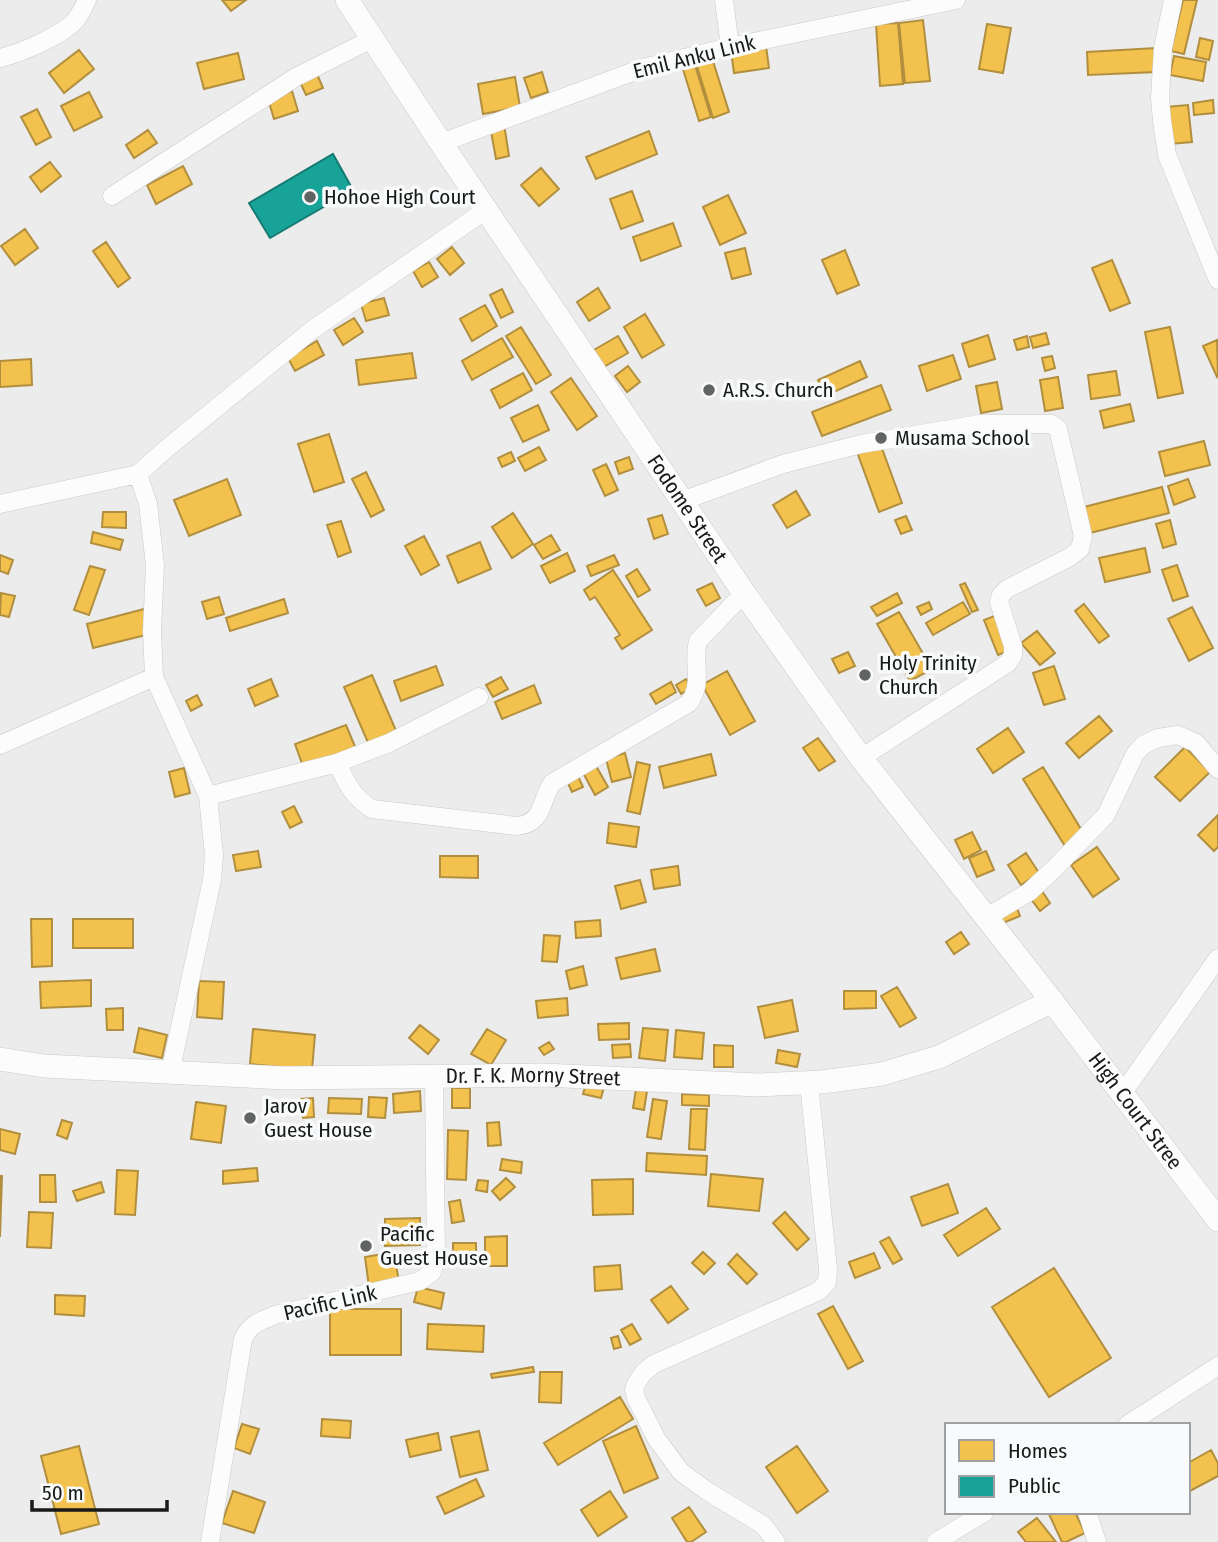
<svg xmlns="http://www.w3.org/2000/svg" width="1218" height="1542" viewBox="0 0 1218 1542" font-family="'Fira Sans Condensed',sans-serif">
<rect width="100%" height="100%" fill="#ececed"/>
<path fill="#f2c14e" stroke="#b18f3e" stroke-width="2" d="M222 0H246L231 11Z
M1183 0H1197L1184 54 1171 51Z
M923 20 930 81 905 83 899 23Z
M898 23 903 84 880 86 876 24Z
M987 24 1011 28 1003 73 979 69Z
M1200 38 1213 41 1209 60 1196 57Z
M766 46 769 68 734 73 731 51Z
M1155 48 1156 72 1088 75 1087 52Z
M79 50 94 69 64 93 49 73Z
M238 53 244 79 204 89 197 63Z
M1174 56 1206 62 1203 81 1170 75Z
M712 58 729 112 713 118 696 63Z
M694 62 711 117 699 121 682 66Z
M542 72 548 92 531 98 524 78Z
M317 74 323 88 306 95 300 82Z
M515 77 520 107 483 114 478 84Z
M292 91 298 111 274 119 268 99Z
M89 92 102 117 74 131 61 106Z
M1213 100 1214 113 1194 115 1193 103Z
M1188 105 1192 142 1170 144 1166 107Z
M37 109 51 137 36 145 21 117Z
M504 124 509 156 496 159 490 126Z
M148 130 157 143 134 158 126 145Z
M649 131 657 154 596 179 586 157Z
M50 162 61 176 41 192 30 177Z
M183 166 192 184 156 204 147 185Z
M541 168 559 189 539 206 521 185Z
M632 191 643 221 621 229 610 199Z
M728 195 746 233 720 245 703 207Z
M673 223 681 246 641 261 633 237Z
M25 229 38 248 15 265 1 246Z
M106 242 130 278 118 287 93 251Z
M452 247 464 263 450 275 437 259Z
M745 248 751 274 732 279 725 253Z
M845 250 859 285 837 294 822 260Z
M1112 260 1130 303 1110 311 1092 268Z
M429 262 438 277 422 287 413 271Z
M598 288 610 308 589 321 577 302Z
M502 289 513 312 501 318 490 295Z
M384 298 389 315 366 321 361 304Z
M485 305 497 326 472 341 460 319Z
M645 314 664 345 642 358 624 327Z
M354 318 363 332 343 345 334 330Z
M521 327 551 375 536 384 506 336Z
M1170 327 1183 393 1158 398 1145 332Z
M1046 333 1049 344 1033 348 1030 337Z
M988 335 995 359 969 367 962 344Z
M618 336 628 353 602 368 592 351Z
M1027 336 1029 347 1017 350 1014 340Z
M502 338 513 357 472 380 462 361Z
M1217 340 1218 376 1217 377 1203 346Z
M317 341 324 355 295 371 288 358Z
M412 353 416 378 359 385 356 360Z
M953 355 961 379 927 391 919 366Z
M1052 356 1055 368 1045 371 1042 358Z
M31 359 32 385 0 387V361Z
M860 361 867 377 825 396 818 380Z
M628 366 640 382 627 392 615 376Z
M1116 371 1120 395 1091 399 1088 375Z
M523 373 532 390 500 408 491 390Z
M1058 377 1063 408 1045 411 1040 380Z
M571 378 597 416 577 430 551 392Z
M997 382 1002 409 981 413 976 386Z
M881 385 891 410 822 436 812 412Z
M1130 404 1134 421 1104 428 1100 411Z
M538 405 549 430 523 442 511 418Z
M329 434 344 482 314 492 298 444Z
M1204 441 1210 465 1165 476 1159 452Z
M880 443 902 503 879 512 857 452Z
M539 447 546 460 525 471 518 458Z
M511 452 515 461 502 467 498 458Z
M629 457 633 469 619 474 615 462Z
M606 464 618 490 605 496 593 470Z
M366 472 384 510 371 517 352 479Z
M227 479 241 515 189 536 174 500Z
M1188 479 1195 497 1174 505 1168 486Z
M1162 487 1169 513 1090 533 1084 507Z
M796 491 810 515 787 528 773 505Z
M103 512H126V528L102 527Z
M513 513 533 544 512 558 492 527Z
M662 515 668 534 654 539 648 519Z
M906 516 912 530 901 534 895 520Z
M1170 520 1176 544 1163 548 1156 524Z
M341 521 351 552 338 557 327 525Z
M93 532 123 540 120 550 91 543Z
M551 535 560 550 543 559 534 545Z
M424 536 439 565 421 575 405 546Z
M480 542 491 569 458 583 447 556Z
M1145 548 1150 572 1105 582 1099 558Z
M567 553 575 571 550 583 541 566Z
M0 555 13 560 8 574 0 571Z
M614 555 619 565 591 576 587 566Z
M1177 565 1188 596 1173 601 1162 570Z
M90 566 105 570 89 615 74 610Z
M637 569 650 590 638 597 626 576Z
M613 570 652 630 622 649 615 638 620 635 595 597 590 600 584 590Z
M712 583 720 598 706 606 697 590Z
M965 583 978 610 972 612 960 585Z
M1 593 15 596 9 617 0 615Z
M897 593 902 603 877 616 871 607Z
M219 597 224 614 207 619 202 602Z
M284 599 288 613 230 631 226 618Z
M929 602 932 609 921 615 917 607Z
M963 602 970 614 933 635 926 623Z
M1084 604 1109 636 1099 643 1075 611Z
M1192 607 1213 648 1189 661 1168 619Z
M144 609 150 634 93 648 87 624Z
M899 612 932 669 910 681 877 624Z
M997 615 1011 650 998 655 984 620Z
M1037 631 1055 653 1040 665 1021 643Z
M848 652 855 666 839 673 832 659Z
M436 666 443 685 401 701 394 681Z
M1054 666 1065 699 1044 705 1033 673Z
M727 671 755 721 730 735 702 685Z
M372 675 397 733 369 745 344 687Z
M501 677 508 689 493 697 486 685Z
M271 679 278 696 255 706 248 689Z
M686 679 692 688 681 694 676 685Z
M671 682 676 692 656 704 650 694Z
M534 685 541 703 502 719 495 702Z
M197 695 202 705 191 711 186 701Z
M1099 716 1112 731 1079 758 1066 743Z
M346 725 356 749 304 769 295 744Z
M1008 728 1024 752 993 773 977 749Z
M818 738 835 761 819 771 803 748Z
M1185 747 1210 772 1180 801 1155 777Z
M625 753 631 777 612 782 606 759Z
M711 754 716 775 664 788 659 767Z
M637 762 650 765 640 814 627 811Z
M595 764 608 787 595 795 582 771Z
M1043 767 1084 834 1065 846 1023 779Z
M184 768 190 793 175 797 169 772Z
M577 774 583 787 572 792 566 779Z
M294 806 302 822 290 828 282 812Z
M1218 815V847L1214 851 1198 835Z
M609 823 639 827 636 847 607 843Z
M972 832 981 850 964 859 955 840Z
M1097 847 1119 879 1093 897 1071 865Z
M258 851 261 867 236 871 233 855Z
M986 851 994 870 977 877 969 858Z
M1026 853 1039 873 1021 885 1008 865Z
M440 856H478V878L440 877Z
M678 866 680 885 654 889 651 870Z
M640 880 646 902 621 909 615 886Z
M1042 891 1050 903 1040 911 1031 899Z
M1017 908 1020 916 1003 923 1000 915Z
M31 919H52V966L32 967Z
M73 919H133V948H73Z
M600 920 601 936 576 938 575 922Z
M961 932 969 944 954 954 946 942Z
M544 935 560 936 557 962 542 961Z
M655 949 660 971 621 979 616 958Z
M583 966 587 985 570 989 566 971Z
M91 980V1006L41 1008 40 982Z
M199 981 224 982 222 1019 197 1017Z
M897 987 916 1018 900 1027 881 996Z
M844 991H876V1008L844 1009Z
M567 998 568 1015 538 1018 536 1001Z
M792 1000 798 1031 765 1038 758 1007Z
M123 1008V1030H107L106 1009Z
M629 1023V1039L599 1040 598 1024Z
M420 1025 439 1040 428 1054 409 1038Z
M139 1028 167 1035 162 1058 134 1052Z
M643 1028 668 1030 665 1061 639 1058Z
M253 1029 315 1035 312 1070 250 1064Z
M487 1029 506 1040 491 1065 471 1054Z
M676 1030 704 1033 702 1059 674 1057Z
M549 1042 554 1049 544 1055 539 1048Z
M630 1044 631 1057 613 1058 612 1045Z
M714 1045 733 1046V1067H714Z
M778 1050 800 1054 797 1067 776 1063Z
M586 1084 604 1087 601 1098 583 1094Z
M452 1088H470V1108H452Z
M636 1089 647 1091 644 1110 633 1108Z
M420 1091 421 1111 394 1113 393 1094Z
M682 1094 709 1095V1106L682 1105Z
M369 1097 387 1098 385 1118 368 1117Z
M313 1098 314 1117 303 1118 301 1099Z
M329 1098 362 1099 361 1114 328 1113Z
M653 1099 667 1101 661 1139 647 1137Z
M196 1102 226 1106 221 1143 191 1139Z
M691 1109H707L705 1150 689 1149Z
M62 1120 72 1123 67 1139 57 1135Z
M499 1122 501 1145 488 1146 487 1123Z
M0 1129 20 1134 15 1154 0 1150Z
M448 1130 468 1131 466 1180 447 1179Z
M647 1153 707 1156 706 1175 646 1171Z
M502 1159 522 1162 521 1173 500 1170Z
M257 1168 258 1181 223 1184V1171Z
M117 1170 138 1171 135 1215 115 1214Z
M711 1174 763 1179 759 1211 708 1206Z
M40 1175H55L56 1202H40Z
M0 1176H2L0 1237Z
M506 1178 515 1187 500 1200 492 1191Z
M633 1179V1214L593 1215 592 1180Z
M478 1180 488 1181 487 1192 476 1190Z
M101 1182 104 1192 77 1201 73 1191Z
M948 1184 958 1213 922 1226 911 1197Z
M460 1200 464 1221 452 1223 449 1202Z
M986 1208 1000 1229 958 1256 944 1235Z
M29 1212 53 1213 51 1248 27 1247Z
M785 1212 809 1239 797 1250 773 1223Z
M420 1218V1245L385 1246V1219Z
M507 1236V1266H485V1237Z
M889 1237 902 1259 893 1264 880 1242Z
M453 1243H476V1259H453Z
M394 1252 399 1282 369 1287 365 1257Z
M703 1252 715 1263 704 1274 692 1263Z
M874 1253 880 1268 855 1278 849 1262Z
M737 1254 757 1274 747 1284 728 1264Z
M620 1265 622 1289 595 1291 594 1267Z
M1054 1268 1111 1358 1049 1397 992 1307Z
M671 1286 688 1309 668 1323 651 1300Z
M418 1287 444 1293 441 1309 414 1302Z
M55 1295 85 1296 84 1316 55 1314Z
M833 1306 863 1361 848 1369 818 1314Z
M330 1309H401V1355H330Z
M428 1324 484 1326 483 1352 427 1349Z
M632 1324 641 1339 630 1345 621 1330Z
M618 1336 621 1347 614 1349 611 1338Z
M533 1367 534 1372 492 1378 491 1374Z
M540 1372H562L561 1403 539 1402Z
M620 1397 633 1419 558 1465 544 1443Z
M322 1419 351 1421 350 1438 321 1436Z
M242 1424 259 1429 250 1454 234 1448Z
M636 1426 658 1478 624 1493 603 1441Z
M479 1431 488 1470 460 1477 451 1437Z
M438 1433 441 1450 410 1457 406 1440Z
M79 1446 99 1524 61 1534 41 1456Z
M797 1446 828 1491 797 1513 766 1467Z
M1211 1450 1218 1463V1476L1188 1492V1463Z
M476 1479 484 1496 445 1514 437 1497Z
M233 1491 265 1502 254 1533 222 1523Z
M610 1491 627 1517 598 1536 581 1510Z
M689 1507 706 1532 691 1542H687L672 1518Z
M1048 1512H1075L1085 1533 1066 1542H1062Z
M1037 1518 1056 1542H1026L1018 1532Z"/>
<path fill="#17a398" stroke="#177a72" stroke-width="2" d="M333 154 353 190 270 238 249 203Z"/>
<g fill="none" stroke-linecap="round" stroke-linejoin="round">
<g stroke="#cacacb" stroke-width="19">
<path id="minor" d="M724 0 730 47
M1173 0 1163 48 1160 98 1162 121 1167 155 1218 280
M0 58C21 53 61 36 76 20 80 14 84 7 87 0
M441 143 643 68 730 47 956 0
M112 196 296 77 372 39
M138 474 148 504 155 565 152 631 154 677 208 796 214 855 212 880 170 1073
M682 501 783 464 861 444 980 424H1052L1058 429 1083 536 1080 549 1070 557 1007 589 1001 595 999 602 1013 646V655L1008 663 861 758
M0 504 138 474 166 449 312 330 486 210
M0 745 154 677
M337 763C347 784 352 796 372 809L517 826C544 823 540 802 552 783L689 703C704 682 692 664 698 641L744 593
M208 796 337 763 389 743 479 697
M987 917 1029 892 1053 870 1106 815 1135 754 1143 745 1158 738 1178 735 1196 743 1218 769
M1122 1094 1218 958
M1127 1425 1218 1366
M1087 1512 1097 1542
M210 1542 243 1339C251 1323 259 1322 275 1315L420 1281 432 1272 436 1259 434 1076
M776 1542 763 1525 707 1491 681 1472 656 1438 636 1398 634 1389 636 1384 643 1373 654 1364 819 1291 827 1282 828 1269 809 1083
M936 1542 985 1512"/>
</g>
<g stroke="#cacacb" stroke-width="24">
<g id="tertiary">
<path id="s1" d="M347 0 441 143 744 593 861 758 1052 1001 1218 1220"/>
<path id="s2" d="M0 1059 44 1066 284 1078 543 1075 758 1085 822 1082 882 1074 939 1057 1052 1001"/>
</g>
</g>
<use href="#minor" stroke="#fcfcfc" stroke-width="18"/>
<use href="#tertiary" stroke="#fcfcfc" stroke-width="23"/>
</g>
<g fill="#626363" stroke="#f8fafb" stroke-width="2.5">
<circle cx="310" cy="197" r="7"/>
<circle cx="709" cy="390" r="7"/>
<circle cx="881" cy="438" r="7"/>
<circle cx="865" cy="675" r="7"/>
<circle cx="250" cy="1118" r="7"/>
<circle cx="366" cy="1246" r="7"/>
</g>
<g text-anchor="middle" stroke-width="7" stroke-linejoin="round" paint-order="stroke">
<g font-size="21" fill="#181919" stroke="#f8fafb">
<text transform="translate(694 57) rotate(-14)" y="7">Emil Anku Link</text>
<text dy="7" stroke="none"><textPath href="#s1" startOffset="612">Fodome Street</textPath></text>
<text dy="7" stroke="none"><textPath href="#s2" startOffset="534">Dr. F. K. Morny Street</textPath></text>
<text dy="7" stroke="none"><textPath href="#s1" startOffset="1363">High Court Stree</textPath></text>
<text transform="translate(330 1303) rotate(-13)" y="7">Pacific Link</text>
</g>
<g font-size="21" fill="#181919" stroke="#f8fafb" text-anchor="start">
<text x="324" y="204">Hohoe High Court</text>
<text x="723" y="397">A.R.S. Church</text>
<text x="895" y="445">Musama School</text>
<text x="879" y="670">Holy Trinity<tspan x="879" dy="24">Church</tspan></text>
<text x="264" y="1113">Jarov<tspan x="264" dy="24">Guest House</tspan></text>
<text x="380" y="1241">Pacific<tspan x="380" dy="24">Guest House</tspan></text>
</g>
</g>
<rect x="945" y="1423" width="245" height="91" fill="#f8fafb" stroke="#9ea0a1" stroke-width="2"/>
<rect x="959" y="1440" width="35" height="21" fill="#f2c14e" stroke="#9ea0a1" stroke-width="2"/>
<text x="1008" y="1458" font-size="21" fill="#181919">Homes</text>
<rect x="959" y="1476" width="35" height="21" fill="#17a398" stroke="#9ea0a1" stroke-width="2"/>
<text x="1008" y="1493" font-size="21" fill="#181919">Public</text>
<path d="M32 1500v10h135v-10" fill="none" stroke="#181919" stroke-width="3.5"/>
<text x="42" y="1500" font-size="21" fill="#181919" stroke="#f8fafb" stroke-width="5" paint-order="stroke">50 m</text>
</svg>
